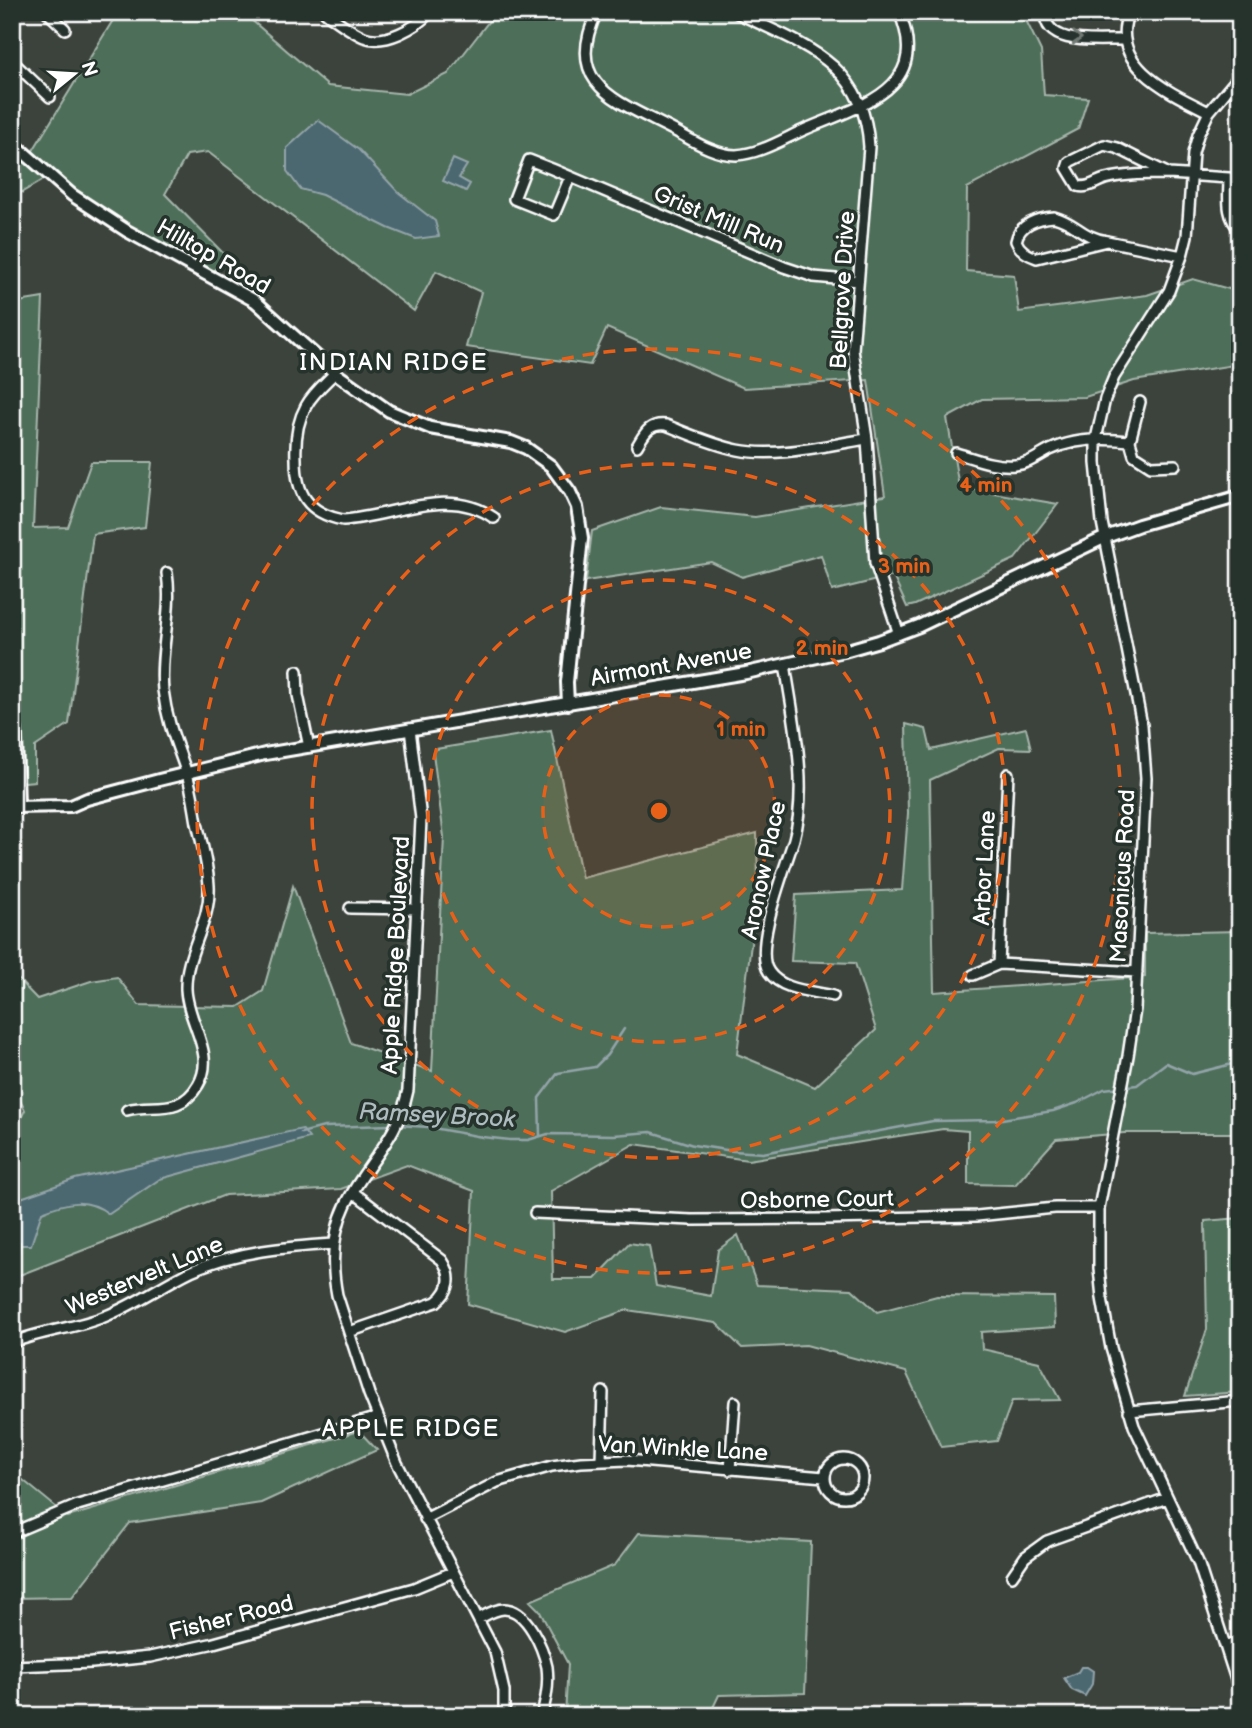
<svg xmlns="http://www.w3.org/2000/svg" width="1252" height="1728" viewBox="0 0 1252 1728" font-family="'Balsamiq Sans',sans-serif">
<rect width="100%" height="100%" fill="#3c433d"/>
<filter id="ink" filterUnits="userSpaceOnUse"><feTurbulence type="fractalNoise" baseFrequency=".0143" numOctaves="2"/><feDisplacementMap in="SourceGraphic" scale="14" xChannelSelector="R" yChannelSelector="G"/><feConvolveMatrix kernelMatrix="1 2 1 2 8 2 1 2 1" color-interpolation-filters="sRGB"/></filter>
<g filter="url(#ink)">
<path fill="#4e6e58" stroke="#a6b6ac" stroke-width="2" d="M118 12H242L328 86 407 94 448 74 496 12H1022L1041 51 1044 95 1088 98 1078 129 967 188 966 271 1014 275 1019 312 1147 295 1193 279 1240 292V364L1134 381 1085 397 982 399 947 418 959 487 1058 504 1015 559 915 605 907 607 893 576 832 591 821 555 742 577 711 562 586 581 592 531 661 507 755 517 885 496 868 380 744 388 607 328 590 365 466 347 481 292 436 271 414 311 208 152 187 155 165 194 224 254 211 276 50 176 12 198V145L29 157Z
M43 298 33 528 68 527 91 462H152L145 527 93 534 69 724 35 747V781L14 783 12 768V303Z
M906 724 926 729 931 750 1026 728 1031 749 999 748 930 780 934 992 1145 977V933L1240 931V1133H1124L1056 1139 1015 1185 968 1184V1131L943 1129 748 1160 634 1144 551 1191 553 1279H595L629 1243 649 1246 656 1286 711 1296 718 1250 738 1235 757 1285 852 1289 877 1312 937 1296 1054 1297 1055 1327 981 1332 982 1349 1039 1362 1060 1400 1012 1401 997 1441 941 1447 906 1372 806 1345 742 1348 716 1323 627 1310 565 1332 468 1304 474 1191 407 1165 341 1189 225 1195 12 1278V1136L25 1110 12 1085V973L37 999 91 981 117 977 139 1005 238 1007 263 991 293 886 351 1043 432 1071 444 837 433 753 436 749 551 730 582 878 757 833 758 889 737 1054 815 1087 876 1030 855 963 791 961 796 895 902 890 908 813Z
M1240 1218V1392L1185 1396 1207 1329 1205 1221Z
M359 1431 377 1450 261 1503 130 1523 72 1597 12 1598V1471L68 1517Z
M639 1533 811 1542 805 1693 719 1695 709 1716H565L568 1664 539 1610 530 1601 615 1565Z"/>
<path fill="#4b6771" stroke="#93a4aa" stroke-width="2" d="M318 120 359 150 398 192 435 221 439 236 416 239 388 228 322 195 300 189 287 171V148Z
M453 159 467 165 459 178 470 184 466 191 443 181Z
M302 1129 309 1138 160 1179 109 1214C87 1197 66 1202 42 1212L31 1245H12V1201L75 1179Z
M1081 1667H1087L1093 1671 1092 1684 1085 1696 1072 1690 1064 1678 1078 1672Z"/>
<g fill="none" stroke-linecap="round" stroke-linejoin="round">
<path stroke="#93a4aa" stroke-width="2.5" d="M398 1125 428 1127 482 1137 510 1140H528L548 1134 614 1135 651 1132 693 1145 733 1151 763 1153 933 1121 996 1120 1053 1111 1077 1103 1104 1089 1137 1085 1166 1063 1192 1074 1240 1062
M301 1133 324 1127 392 1125
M540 1135 539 1098 558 1073 595 1067 607 1055 624 1029
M12 1264 19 1252 20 1242"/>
<g stroke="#fff" stroke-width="14">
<path id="minor" d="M47 12 65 29
M325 12C337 21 350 31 364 37 385 45 416 28 430 12
M597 12C562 86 618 101 673 130 692 140 714 155 736 155 760 154 785 138 806 129 862 105 932 89 899 12
M735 12C801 44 865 62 869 147L853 350 867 439 875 563 899 634
M1045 12C1044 48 1101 39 1125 40
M1129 12C1106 65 1173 94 1209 112
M12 61 50 97
M1240 75 1209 112 1198 135 1193 153 1187 236 1182 256 1169 291 1114 377 1105 399 1096 439V463L1102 522 1142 725 1146 778 1135 1009 1128 1056 1099 1208V1268L1102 1298 1111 1348 1134 1426 1198 1562 1240 1692
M1104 145 1117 148 1169 174C1148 174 1125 174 1105 179 1095 182 1088 189 1078 186L1067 168 1069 162Z
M1169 174 1229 178
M570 177 554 215 514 199 529 160 552 169 784 267 814 277 858 281
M1240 179 1229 178C1229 197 1225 216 1240 230
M1054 217C1077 223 1081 237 1107 241L1037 258C1028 255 1020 251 1016 241 1019 224 1038 218 1054 217Z
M1107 241 1182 256
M335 373C324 384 313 393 306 406 297 422 295 440 296 459 296 493 307 513 343 520 392 517 449 485 494 518
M1140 402 1130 441 1134 455 1151 466 1175 465
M637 446C645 433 649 423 666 425 689 434 713 445 738 450 778 458 826 445 867 439
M956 453C976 459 995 467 1015 465 1029 464 1038 456 1050 450 1075 438 1103 438 1130 441
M785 664C793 718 809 785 794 839 786 866 752 949 769 972 782 991 813 991 833 996
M297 671 298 695 309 747
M410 729 421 819 408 1090C398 1139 367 1162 346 1204 332 1233 331 1264 337 1295L369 1394 397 1463 495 1652 504 1691V1716
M350 908 417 909
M999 964 1008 774
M973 975 999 964 1137 972
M127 1110C154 1103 180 1116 198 1085 217 1054 187 1022 186 989 185 952 211 923 209 886 208 865 202 844 197 823 194 806 192 788 186 771 176 742 167 722 163 690 159 651 173 613 167 573
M535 1213 692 1220 824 1219 977 1216 1055 1208H1099
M349 1332 436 1302C451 1291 453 1276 442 1260L353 1192
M12 1343C42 1330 75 1329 106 1316 136 1304 162 1285 191 1271 235 1251 287 1247 334 1244
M1129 1411 1240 1401
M825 1478a19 19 0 1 1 38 0a19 19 0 1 1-38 0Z
M601 1460 603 1392
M1239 1462H1240
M730 1470 735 1402
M425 1519 497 1482 552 1466 581 1462 627 1460 824 1477
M12 1533 78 1505 378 1417
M1012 1576 1025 1557 1047 1541 1167 1498
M478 1619C486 1615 495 1609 504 1609 527 1609 543 1648 547 1667 549 1683 546 1701 541 1716
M1225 1645 1240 1643
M12 1666 92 1663 150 1657 210 1644 414 1588 453 1572"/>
</g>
<g stroke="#fff" stroke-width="16">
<path id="tertiary" d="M12 142 72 195 127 231 255 301 335 373 389 411 430 428 511 442 526 448 551 466 570 492 577 507 582 538 567 682 568 704
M12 697 16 734 18 806
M12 807 71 806 87 799 159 780 265 754 746 673 844 651 879 641 919 626 1106 537 1139 525 1240 496"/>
</g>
<use href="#minor" stroke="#26332d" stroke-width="9"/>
<use href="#tertiary" stroke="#26332d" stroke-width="10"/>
</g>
<defs><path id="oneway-chevron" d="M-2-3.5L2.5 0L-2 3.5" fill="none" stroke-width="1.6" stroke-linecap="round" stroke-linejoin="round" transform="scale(1.75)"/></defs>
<use stroke="#727a76" href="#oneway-chevron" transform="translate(1077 38) rotate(2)"/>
</g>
<circle cx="659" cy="811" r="116" fill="#e96118" fill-opacity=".12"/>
<g fill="none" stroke="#e96118" stroke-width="3.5" stroke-dasharray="12 9">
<circle cx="659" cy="811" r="116"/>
<circle cx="659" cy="811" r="231"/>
<circle cx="659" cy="811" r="347"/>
<circle cx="659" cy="811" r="462"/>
</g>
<g text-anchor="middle" stroke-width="7" stroke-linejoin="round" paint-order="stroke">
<g font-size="23" fill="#fff" stroke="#26332d">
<text transform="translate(719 219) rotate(23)" y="8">Grist Mill Run</text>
<text transform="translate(214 256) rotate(30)" y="8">Hilltop Road</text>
<text transform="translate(842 290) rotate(-87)" y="8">Bellgrove Drive</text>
<text transform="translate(671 664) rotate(-10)" y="8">Airmont Avenue</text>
<text transform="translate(984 868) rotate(-87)" y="8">Arbor Lane</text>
<text transform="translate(763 870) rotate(-78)" y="8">Aronow Place</text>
<text transform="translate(1122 876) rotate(-87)" y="8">Masonicus Road</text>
<text transform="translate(395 955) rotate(-87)" y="8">Apple Ridge Boulevard</text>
<text transform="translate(817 1199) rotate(-1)" y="8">Osborne Court</text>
<text transform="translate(144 1275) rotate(-23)" y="8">Westervelt Lane</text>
<text transform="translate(683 1448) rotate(3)" y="8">Van Winkle Lane</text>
<text transform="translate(231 1617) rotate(-14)" y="8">Fisher Road</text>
</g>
<g font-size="24" letter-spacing="2" fill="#fff" stroke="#26332d">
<text x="394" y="370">INDIAN RIDGE</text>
<text x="411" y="1436">APPLE RIDGE</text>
</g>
<g font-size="24" font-style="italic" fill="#aebbbf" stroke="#26332d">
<text transform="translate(437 1115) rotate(3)" y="8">Ramsey Brook</text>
</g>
</g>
<circle cx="659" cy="811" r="10" fill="#e96118" stroke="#26332d" stroke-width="3.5"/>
<g font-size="21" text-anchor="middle" font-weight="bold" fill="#e96118" stroke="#26332d" stroke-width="7" stroke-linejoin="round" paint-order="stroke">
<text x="986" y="492">4 min</text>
<text x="904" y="573">3 min</text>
<text x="822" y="655">2 min</text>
<text x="741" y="736">1 min</text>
</g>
<rect width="1252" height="1728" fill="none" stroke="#26332d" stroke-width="42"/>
<rect x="21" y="21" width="1210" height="1686" fill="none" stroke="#fff" stroke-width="2.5" filter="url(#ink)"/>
<g transform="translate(74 74) rotate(72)" stroke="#26332d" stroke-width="5" paint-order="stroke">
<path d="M0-5L12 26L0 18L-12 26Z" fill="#ffffff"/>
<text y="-10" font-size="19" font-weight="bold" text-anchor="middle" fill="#ffffff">N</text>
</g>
</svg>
